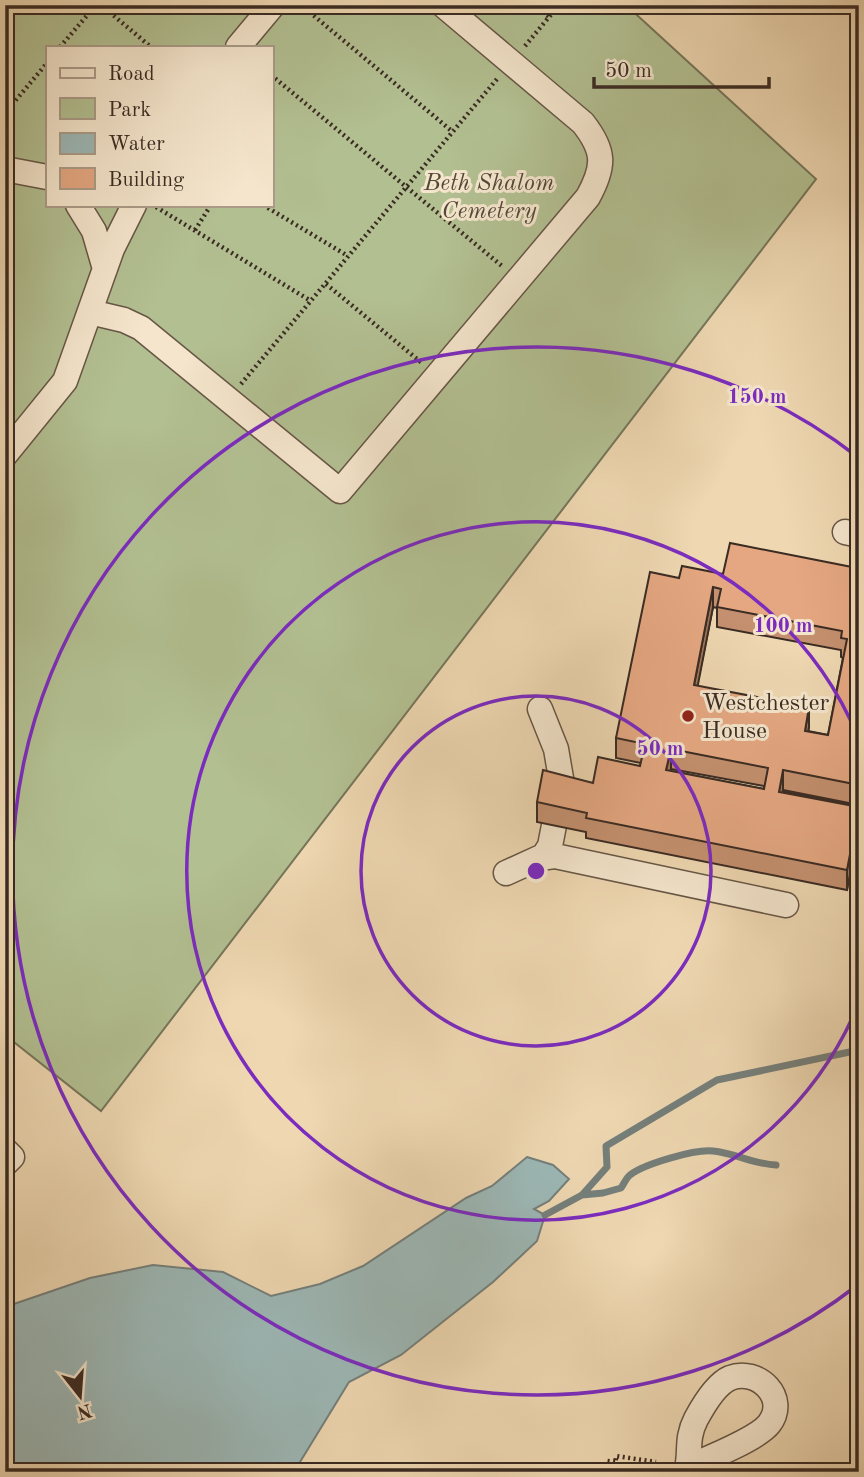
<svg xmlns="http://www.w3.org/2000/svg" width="864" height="1477" viewBox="0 0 864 1477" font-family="'Old Standard TT',serif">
<rect width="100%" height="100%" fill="#eed7b1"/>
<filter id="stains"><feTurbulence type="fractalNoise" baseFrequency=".00286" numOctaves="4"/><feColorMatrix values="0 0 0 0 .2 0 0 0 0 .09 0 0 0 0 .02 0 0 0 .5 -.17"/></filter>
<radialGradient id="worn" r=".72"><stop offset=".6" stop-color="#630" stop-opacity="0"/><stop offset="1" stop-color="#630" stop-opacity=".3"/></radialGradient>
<path fill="#b2bf91" stroke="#76755a" stroke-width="2" fill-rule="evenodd" d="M5 5H626L816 179 101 1111 5 1035ZM47 47H271V205H47Z"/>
<path fill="#9cb7b5" stroke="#757f7b" stroke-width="2" d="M527 1157 553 1165 569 1179 549 1201 534 1209 545 1215 537 1241 493 1282 401 1355 349 1382 300 1462V1472H5V1307L90 1278 153 1265 223 1272 271 1296 320 1284 363 1266 466 1198 492 1186Z"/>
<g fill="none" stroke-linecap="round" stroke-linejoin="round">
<path stroke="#757f7b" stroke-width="7" d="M582 1195 603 1193 621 1188C624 1184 626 1178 630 1175 644 1164 695 1149 713 1151 735 1153 753 1164 776 1165
M545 1215 582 1195 607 1167 606 1146 717 1080 859 1050"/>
<g stroke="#675646" stroke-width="27">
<path id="minor" d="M238 47 273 5
M5 169 47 177
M78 205 94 231 105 269
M90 312 124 320 141 328 340 491 588 197C605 166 605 151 583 123L443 5
M5 455 65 381 112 249 134 205
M845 532 859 535
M540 709 556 749 562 784 550 846 543 857
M506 873 539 858 555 856 786 905
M5 1150 12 1157 5 1164
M686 1472C692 1454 685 1440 696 1419 703 1406 716 1384 730 1378 758 1367 789 1398 769 1424 757 1439 707 1459 688 1467"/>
</g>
<path stroke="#3a2b23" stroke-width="4.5" stroke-dasharray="2 3.5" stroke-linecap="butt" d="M101 5 151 47
M301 5 453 132
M534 5 549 17
M525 46 559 5
M60 47 96 5
M271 75 502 266
M5 113 47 63
M263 205 348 256
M156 207 311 301
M195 230 211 205
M326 284 422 363
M241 384 497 79
M615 1462 607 1461 606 1468 615 1469 616 1456 656 1462"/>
<use href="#minor" stroke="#f4e5cc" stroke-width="24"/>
</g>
<path fill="#c4906f" stroke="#3a2b23" stroke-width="2" fill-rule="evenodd" d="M859 541V805L783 790V792L859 807 847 890 586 838V832L537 822V802L640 766 641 763 616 758V738L679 578 723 574 852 567ZM713 607 717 608V627L841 650V657L843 658 828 735 808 731 809 727 697 686ZM671 769 764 786V789L670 771Z"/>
<path fill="#a0755a" stroke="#3a2b23" stroke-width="2" d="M713 587V607L694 705V685Z
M809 707V727L805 750V731Z
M671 749V769L666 790V770Z
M783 770V790L779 811V792Z
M859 808V828L847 890V870Z"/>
<path fill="#e4a781" stroke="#3a2b23" stroke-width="2" fill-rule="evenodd" d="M857 541H859V785L783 770 779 792 859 807 847 870 586 818 587 813 537 802 543 770 593 783 598 757 640 766 645 744 616 738 650 572 679 578 682 566 723 574 730 543 852 567ZM713 587 721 589 717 607 842 631 841 638 847 639 828 735 805 731 809 707 694 685ZM671 749 768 768 764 789 666 770Z"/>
<g fill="none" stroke="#7b2cbf" stroke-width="3.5">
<circle cx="536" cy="871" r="175"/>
<path d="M858 1005A349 349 0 1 1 858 737"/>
<path d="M859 1284A524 524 0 1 1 859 458"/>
</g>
<circle fill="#8f2418" stroke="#f4e5cc" stroke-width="2.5" cx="688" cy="716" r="7"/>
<g text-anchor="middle" stroke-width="6" stroke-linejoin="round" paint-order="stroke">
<g font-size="24" font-style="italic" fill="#524939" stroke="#f4e5cc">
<text x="489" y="190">Beth Shalom<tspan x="489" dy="28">Cemetery</tspan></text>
</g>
<g font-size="24" fill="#3a2b23" stroke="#f4e5cc" text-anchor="start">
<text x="702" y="710">Westchester<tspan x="702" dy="28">House</tspan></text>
</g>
</g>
<circle cx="536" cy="871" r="10" fill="#7b2cbf" stroke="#f4e5cc" stroke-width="3.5"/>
<g font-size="21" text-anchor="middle" font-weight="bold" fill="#7b2cbf" stroke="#f4e5cc" stroke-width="6" stroke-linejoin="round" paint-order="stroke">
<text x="757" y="403">150 m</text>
<text x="783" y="632">100 m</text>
<text x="660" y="755">50 m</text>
</g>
<rect width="864" height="1477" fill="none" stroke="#eed7b1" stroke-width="28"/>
<rect x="7" y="7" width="850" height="1463" fill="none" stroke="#3a2b23" stroke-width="3.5"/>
<rect x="14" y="14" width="836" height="1449" fill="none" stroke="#3a2b23" stroke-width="2"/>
<rect x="46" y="46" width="228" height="161" fill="#f4e5cc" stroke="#aa9b88" stroke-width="2"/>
<rect x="60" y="68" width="35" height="10" fill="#f4e5cc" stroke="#aa9b88" stroke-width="2"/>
<text x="108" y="80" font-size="21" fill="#3a2b23">Road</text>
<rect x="60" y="98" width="35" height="21" fill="#b2bf91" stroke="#aa9b88" stroke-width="2"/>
<text x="108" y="116" font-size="21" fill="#3a2b23">Park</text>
<rect x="60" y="133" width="35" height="21" fill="#9cb7b5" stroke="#aa9b88" stroke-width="2"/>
<text x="108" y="150" font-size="21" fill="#3a2b23">Water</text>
<rect x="60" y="168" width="35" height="21" fill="#e4a781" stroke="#aa9b88" stroke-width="2"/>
<text x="108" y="186" font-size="21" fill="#3a2b23">Building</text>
<g transform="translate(80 1396) rotate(163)" stroke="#f4e5cc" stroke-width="5" paint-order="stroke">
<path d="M0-5L12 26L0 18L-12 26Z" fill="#3a2b23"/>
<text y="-10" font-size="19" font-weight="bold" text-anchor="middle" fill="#3a2b23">N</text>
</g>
<path d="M594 77v10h175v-10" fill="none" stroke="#3a2b23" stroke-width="3.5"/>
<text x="605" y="77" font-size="21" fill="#3a2b23" stroke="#f4e5cc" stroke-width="5" paint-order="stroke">50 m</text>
<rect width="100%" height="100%" filter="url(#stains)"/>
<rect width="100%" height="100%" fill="url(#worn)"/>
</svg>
